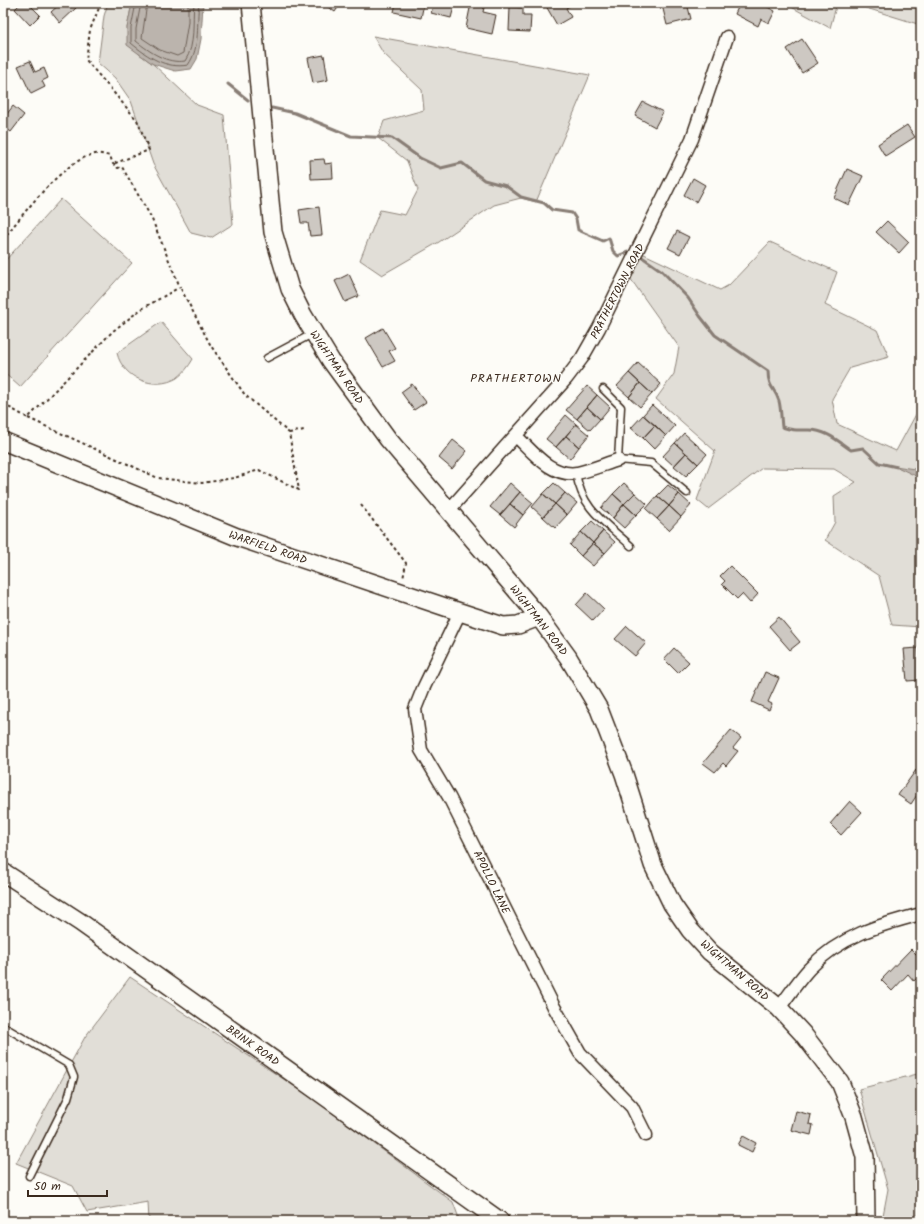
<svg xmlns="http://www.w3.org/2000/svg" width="924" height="1224" viewBox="0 0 924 1224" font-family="Kalam,sans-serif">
<rect width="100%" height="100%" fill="#fdfcf7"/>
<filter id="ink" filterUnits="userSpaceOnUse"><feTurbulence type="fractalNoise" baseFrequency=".025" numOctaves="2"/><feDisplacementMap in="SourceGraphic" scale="8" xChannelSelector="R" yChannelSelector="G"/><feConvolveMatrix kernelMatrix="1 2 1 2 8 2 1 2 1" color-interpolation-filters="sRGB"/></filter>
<g filter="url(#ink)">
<path fill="#e1ded7" stroke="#8e847a" d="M108 3H132L127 28 139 54 153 64 197 105 224 115 233 224 211 238 191 233 153 164 131 101 115 78 98 63 104 16Z
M784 3H837L830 28Z
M864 3H921V25L863 7Z
M373 36 590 75 536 202 521 198 494 205 439 242 382 275 360 260 380 210 405 215 418 190 407 161 378 138 384 121 424 110 422 90 383 53Z
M61 199 132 263 20 387 3 372V263Z
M770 242 837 272 825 305 877 330 889 357 850 368 832 399 837 424 896 451 921 405V627L892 625 879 576 825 540 835 522 834 496 856 482 834 469 762 468 708 509 697 500 715 451 656 399 674 374 679 347 630 278 642 253 720 290 729 285Z
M161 322 193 359C189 366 184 373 177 378 155 391 123 379 117 353Z
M130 977 315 1100 453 1202 460 1221H149L148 1202 87 1212 73 1186 16 1163 85 1037Z
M921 1073V1221H882L888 1189 859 1089Z"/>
<path fill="#bbb4ad" stroke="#887d74" d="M132 3H203L201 39 197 59 191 69 175 71 153 64 127 45V28Z
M895 466 921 470V480L914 475Z"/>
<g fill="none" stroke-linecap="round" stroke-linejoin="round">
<path stroke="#6e6157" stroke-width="1" d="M136 3 131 28V43C148 57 166 69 188 65 201 47 196 23 199 3
M141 3 136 29V41C150 52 167 64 185 61 196 45 192 21 194 3
M147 3 142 38 160 50 177 56 183 53 188 22V3"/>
<path stroke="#887d74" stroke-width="3" d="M228 84 248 100
M272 108 295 113 351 136 392 138 420 158 441 168 462 163 484 180 506 186 521 197 544 203 552 210 572 213 576 219 578 230 603 241 609 238 613 251 618 256 628 252 631 253
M642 257 662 271 688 298 700 316 715 335 768 371C768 388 775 388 779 401 781 409 781 419 782 427 793 431 798 430 809 430 826 430 838 441 851 450L863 448 879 463 897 467"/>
</g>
<path fill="#cdc8c2" stroke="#3b2a1e" d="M21 3H28L40 15 30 25 15 9Z
M61 3H72L76 8 60 23 51 12Z
M322 3H341L335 12Z
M396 3H424L421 18 394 12Z
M434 3H455L451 18 431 13Z
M471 3H485L483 12 496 15 492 34 466 28Z
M551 3H575L566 8 571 17 557 25 546 6Z
M671 3H687L691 19 667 25 662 5Z
M740 3H760L775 11 769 23 761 19 758 26 735 14Z
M510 7 523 8V15H531L530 32 509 31Z
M802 39 818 63 802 73 787 49Z
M324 55 328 80 313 83 308 58Z
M30 61 35 72 44 68 48 78 42 81 45 87 31 94 18 66Z
M643 102 663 112 655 127 635 116Z
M13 106 24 115 11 132 3 126V119Z
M907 125 915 137 885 156 878 144Z
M324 159 325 164 332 163 333 178 311 179 310 160Z
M847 169 863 176 849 205 834 198Z
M693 178 705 185 696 202 684 195Z
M319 207 322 235 310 236 308 223H301L299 210Z
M887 221 909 242 899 253 876 232Z
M677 231 689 237 680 254 668 248Z
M349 274 359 296 345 302 335 281Z
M383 328 395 348 389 351 395 361 383 367 366 338Z
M638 363 661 384 652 394 629 373Z
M629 373 640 383 629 397 617 386Z
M640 383 652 394 640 407 629 397Z
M412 384 426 402 414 410 401 392Z
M587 386 597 395 577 419 566 410Z
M597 395 610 407 600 419 587 407Z
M652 405 675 426 666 436 643 415Z
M587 407 600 419 590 430 577 419Z
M566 415 576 424 556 447 546 439Z
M643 415 655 425 643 438 631 428Z
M576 424 589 435 579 447 566 436Z
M655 425 666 436 654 449 643 438Z
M684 433 707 454 698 464 675 443Z
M566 436 579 447 570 459 556 447Z
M453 440 467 451 452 469 439 458Z
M675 443 686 453 674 466 663 456Z
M686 453 698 464 686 476 674 466Z
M510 483 520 492 500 515 490 507Z
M554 483 565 493 555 504 543 494Z
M624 483 635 493 624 504 613 494Z
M668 485 679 494 669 506 657 496Z
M520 492 533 503 523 515 510 504Z
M565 493 577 503 567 515 555 504Z
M635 493 647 504 636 515 624 504Z
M543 494 555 504 543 517 532 507Z
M613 494 624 504 613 518 601 508Z
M679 494 691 505 681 517 669 506Z
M657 496 669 506 657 519 646 509Z
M510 504 523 515 514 527 500 515Z
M555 504 567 515 555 528 543 517Z
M624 504 636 515 624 528 613 518Z
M669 506 681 517 669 530 657 519Z
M592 521 603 531 593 543 581 532Z
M603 531 615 542 605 553 593 543Z
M581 532 593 543 581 556 570 545Z
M593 543 605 553 593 566 581 556Z
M730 566 758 594 750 603 742 594 737 599 722 584 725 581 720 576Z
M587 593 604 609 593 621 576 605Z
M779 617 800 642 790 650 769 626Z
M627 626 646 643 635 656 615 639Z
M674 648 689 662 678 673 664 659Z
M918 648 921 680 907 681 904 649Z
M765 672 779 678 768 702 772 704 769 710 752 702Z
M731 730 741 738 733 748 738 751 726 766 723 763 715 772 703 763Z
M916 770 921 774V789L911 804 898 795Z
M850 801 862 812 841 835 830 824Z
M911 949 921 959V974L914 981 908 974 892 991 881 980Z
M796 1111 811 1115 809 1124 813 1125 811 1135 791 1130Z
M743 1136 756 1143 752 1152 738 1145Z"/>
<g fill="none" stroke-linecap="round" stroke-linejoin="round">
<g stroke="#3b2a1e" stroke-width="9">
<path id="lane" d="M267 358 312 334
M603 389 621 407 618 460 651 463 687 493
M576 473C582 510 605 522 631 546
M3 1026 69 1065 74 1077 68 1098 29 1176"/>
</g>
<g stroke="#3b2a1e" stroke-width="15">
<path id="street" d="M516 436C533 452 551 477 577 473 591 470 605 464 618 460
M449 510 566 379 582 358 599 328 692 139 727 37
M460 612 423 689 415 709 421 750 449 797 554 1007 580 1053 632 1107 646 1135
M779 1008C789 995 798 981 809 969 840 936 879 925 921 914"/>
</g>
<g stroke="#3b2a1e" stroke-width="20">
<path id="secondary" d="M251 3 273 232 290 289 303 315 331 361 388 439 539 617 568 657 599 709 624 774 653 865 672 904 690 930 710 952 779 1008 803 1034 840 1082 854 1117 865 1157 866 1221
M3 441 237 537 460 612 503 626 518 625 539 617
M3 872 80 922 500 1221"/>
</g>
<path stroke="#3b2a1e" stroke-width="2" stroke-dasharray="3 3" stroke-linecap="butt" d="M101 3 90 30 86 60 137 120 149 150 113 164
M3 239C23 215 63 160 95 154 100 153 105 155 110 156L113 164 118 168 122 167 151 217 180 287 140 310 113 331 28 418 3 404
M28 418 158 478 202 483 234 478 259 470 299 490 289 433 245 395 211 346 180 287
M289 433 304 430
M361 505 406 563 403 579"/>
<use href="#lane" stroke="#fdfcf7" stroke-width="6"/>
<use href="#street" stroke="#fdfcf7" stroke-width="12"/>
<use href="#secondary" stroke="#fdfcf7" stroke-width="17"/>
</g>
</g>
<g text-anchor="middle" stroke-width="3" stroke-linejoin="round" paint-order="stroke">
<g font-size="11" fill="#3b2a1e" stroke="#fdfcf7">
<text transform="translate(617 291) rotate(-63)" y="4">PRATHERTOWN ROAD</text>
<text transform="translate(337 367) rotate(56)" y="4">WIGHTMAN ROAD</text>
<text transform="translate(268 547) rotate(19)" y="4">WARFIELD ROAD</text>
<text transform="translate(539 620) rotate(52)" y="4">WIGHTMAN ROAD</text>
<text transform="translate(492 882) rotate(64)" y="4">APOLLO LANE</text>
<text transform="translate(735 970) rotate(41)" y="4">WIGHTMAN ROAD</text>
<text transform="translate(253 1045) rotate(35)" y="4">BRINK ROAD</text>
</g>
<g font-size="12" letter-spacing="1" fill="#3b2a1e" stroke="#fdfcf7">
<text x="516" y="382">PRATHERTOWN</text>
</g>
</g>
<rect width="924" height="1224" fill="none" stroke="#fdfcf7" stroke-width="16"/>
<rect x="8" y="8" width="908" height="1208" fill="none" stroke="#3b2a1e" stroke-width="1.5" filter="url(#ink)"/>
<path d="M28 1190v6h79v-6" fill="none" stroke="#3b2a1e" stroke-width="2"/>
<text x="34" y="1190" font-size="12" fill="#3b2a1e" stroke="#fdfcf7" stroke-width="3" paint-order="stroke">50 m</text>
</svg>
